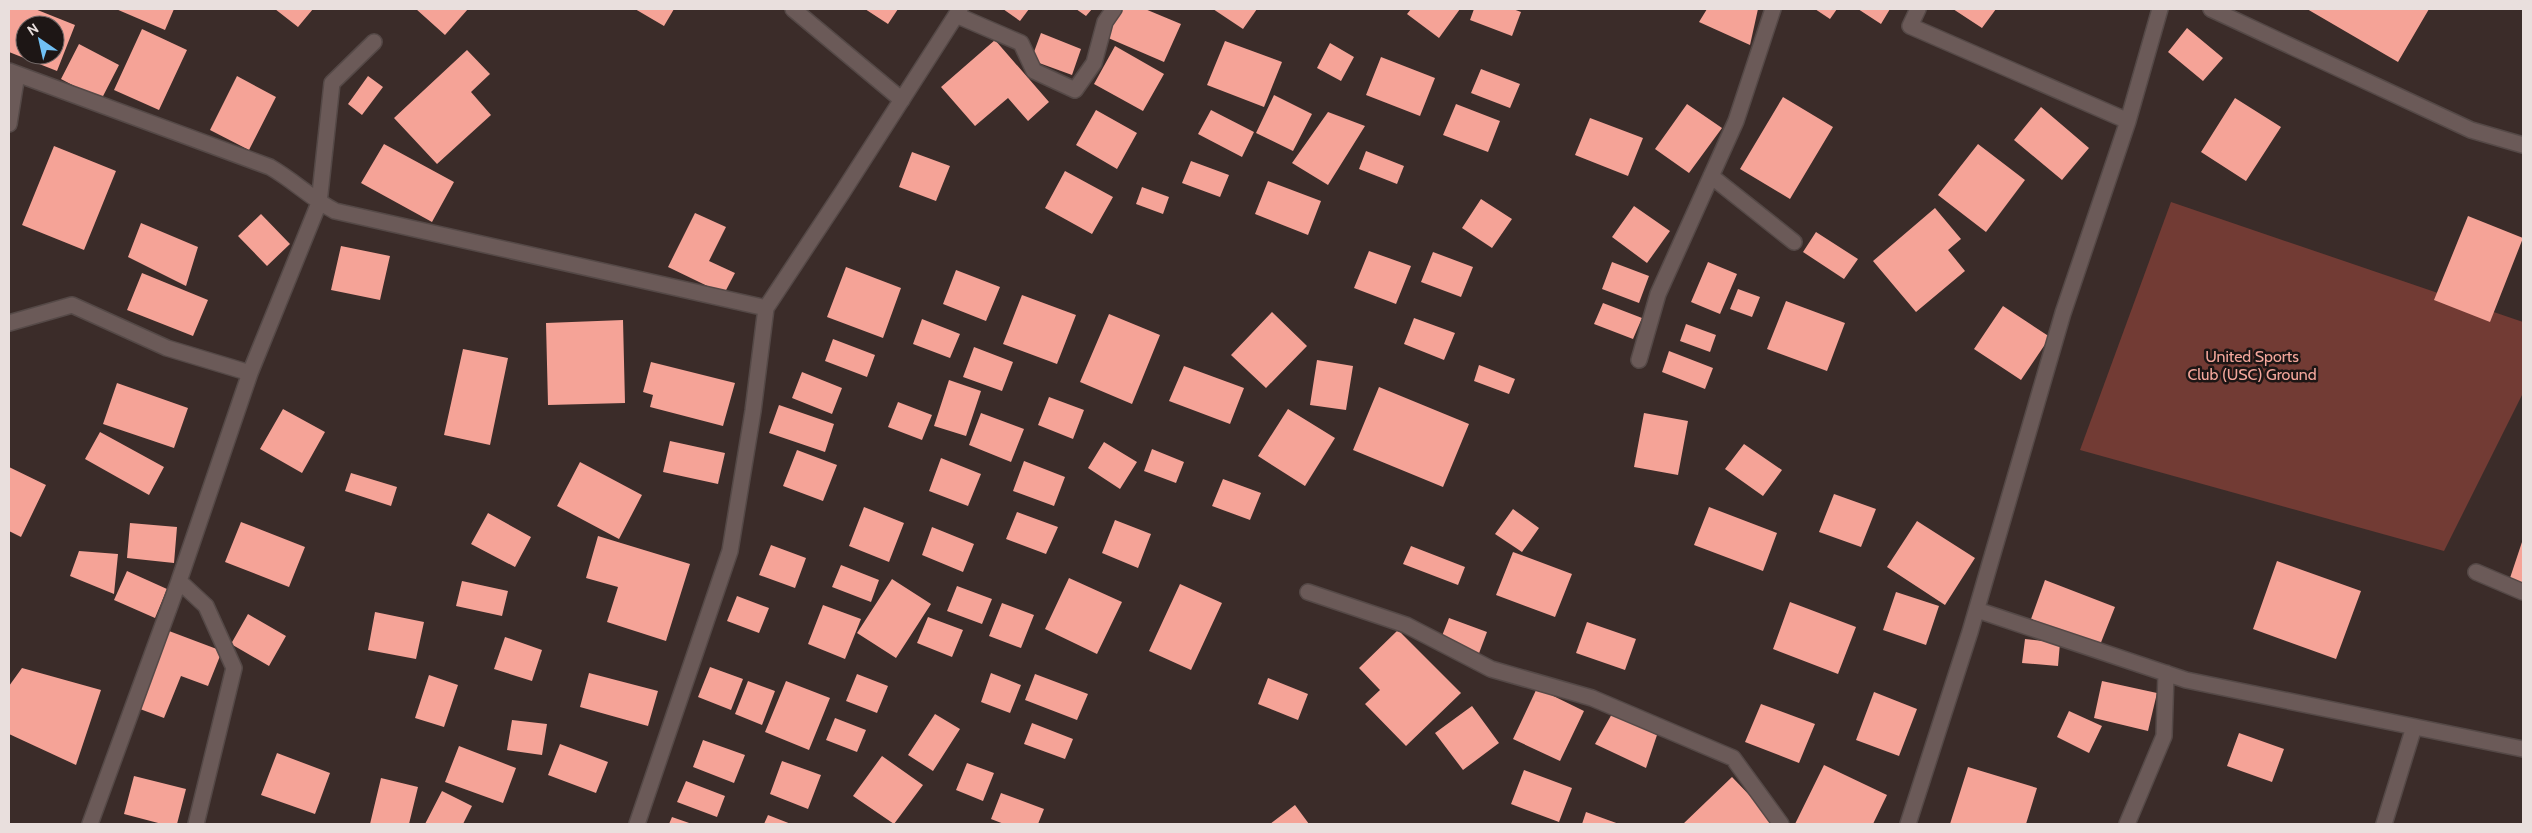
<svg xmlns="http://www.w3.org/2000/svg" width="2532" height="833" viewBox="0 0 2532 833" font-family="Cabin,sans-serif">
<rect width="100%" height="100%" fill="#3b2c29"/>
<path fill="#723b34" d="M2171 202 2523 322V393L2444 551 2080 450Z"/>
<path fill="#f5a397" fill-rule="evenodd" d="M9 9H35L75 25 57 71 9 52ZM25 25H55V55H25Z
M116 9H174L165 30Z
M275 9H313L298 27Z
M416 9H468L445 35Z
M635 9H674L664 26Z
M865 9H898L888 24Z
M1003 9H1029L1020 21Z
M1076 9H1092L1086 16Z
M1119 9H1145L1181 24 1164 62 1106 37Z
M1213 9H1257L1243 29Z
M1411 9H1460L1439 38 1407 14Z
M1474 9H1513L1521 12 1512 36 1470 20Z
M1707 9H1758L1750 45 1699 22Z
M1815 9H1837L1830 19Z
M1858 9H1890L1881 24Z
M1953 9H1996L1982 28Z
M2307 9H2429L2398 62Z
M2187 28 2223 58 2203 81 2168 52Z
M142 29 187 50 159 110 114 90Z
M1041 33 1081 49 1072 75 1031 60Z
M995 40 1049 102 1028 121 1008 98 975 126 941 87Z
M1225 41 1282 62 1264 107 1207 85Z
M1330 43 1354 57 1341 81 1317 68Z
M79 44 119 65 101 100 61 79Z
M1115 46 1164 74 1143 111 1094 84Z
M467 50 490 74 471 92 491 115 437 164 394 118Z
M1381 57 1435 78 1420 116 1366 95Z
M1481 69 1520 84 1510 108 1471 93Z
M237 76 276 97 249 150 210 130Z
M368 76 383 87 362 115 348 104Z
M1274 95 1312 114 1293 151 1256 133Z
M1783 97 1833 127 1790 199 1740 169Z
M2235 98 2281 127 2246 181 2201 152Z
M1456 104 1500 121 1488 152 1443 135Z
M1687 104 1722 128 1689 173 1655 149Z
M2041 107 2089 148 2062 180 2014 140Z
M1096 110 1137 133 1117 169 1076 145Z
M1211 110 1254 132 1242 157 1198 134Z
M1328 112 1365 126 1328 185 1292 163Z
M1590 118 1643 138 1628 176 1575 155Z
M384 144 454 182 432 222 361 183Z
M1978 144 2025 180 1986 232 1938 195Z
M54 146 116 171 84 250 22 225Z
M1366 151 1404 166 1397 184 1359 169Z
M912 152 950 166 936 201 899 187Z
M1191 161 1229 175 1220 197 1182 183Z
M1065 171 1113 197 1092 234 1045 208Z
M1268 181 1321 201 1308 235 1255 214Z
M1142 187 1169 197 1163 214 1136 204Z
M1481 199 1512 219 1492 248 1462 228Z
M1634 206 1670 231 1647 263 1612 237Z
M1935 208 1961 239 1948 250 1965 271 1916 312 1873 261Z
M695 213 726 227 709 261 735 273 724 294 668 267Z
M261 214 290 244 267 266 238 236Z
M2468 216 2523 238 2490 322 2434 300Z
M141 223 198 247 186 286 128 257Z
M1816 232 1858 259 1844 279 1803 252Z
M341 246 390 256 380 300 331 290Z
M1369 251 1411 266 1396 304 1354 288Z
M1433 252 1473 267 1461 297 1421 282Z
M1612 262 1649 276 1639 303 1602 289Z
M1708 262 1737 274 1720 314 1691 302Z
M846 267 901 288 883 338 827 317Z
M956 270 1000 287 986 321 943 304Z
M142 273 208 300 193 336 127 310Z
M1738 289 1760 297 1752 317 1730 309Z
M1022 295 1076 315 1057 364 1003 344Z
M1786 301 1845 323 1827 371 1767 349Z
M1603 303 1642 318 1633 339 1594 324Z
M2003 306 2050 337 2021 380 1974 349Z
M1272 312 1307 346 1266 388 1231 355Z
M1109 314 1160 335 1132 404 1080 382Z
M1414 318 1455 333 1444 360 1404 344Z
M922 319 960 334 950 358 913 344Z
M623 320 625 403 548 405 546 323Z
M1686 324 1716 335 1710 352 1680 341Z
M833 339 875 355 867 377 825 361Z
M974 347 1013 362 1002 391 963 377Z
M463 349 508 358 490 445 444 435Z
M1669 351 1713 368 1705 389 1662 372Z
M1317 360 1353 366 1346 410 1310 405Z
M651 362 735 383 723 426 650 407 653 395 643 392Z
M1479 365 1515 379 1509 394 1474 381Z
M1184 366 1244 388 1230 424 1169 401Z
M802 372 842 388 832 414 792 398Z
M949 380 981 391 966 436 934 426Z
M117 383 188 408 174 448 103 424Z
M1379 387 1469 424 1443 487 1353 450Z
M1049 397 1084 410 1073 439 1038 425Z
M898 402 932 415 922 440 888 427Z
M779 405 834 424 825 452 769 433Z
M283 409 325 432 302 473 260 449Z
M1288 409 1335 438 1305 486 1258 456Z
M981 413 1024 429 1011 462 969 445Z
M1644 413 1688 421 1678 475 1634 467Z
M100 432 164 467 149 495 85 459Z
M670 441 725 453 718 484 663 472Z
M1104 442 1137 462 1120 489 1088 468Z
M1744 444 1782 470 1763 496 1725 469Z
M1152 449 1184 462 1176 483 1144 471Z
M797 450 837 465 823 501 783 486Z
M941 458 981 474 968 506 929 491Z
M1024 461 1065 477 1054 506 1013 491Z
M580 462 642 495 619 539 557 506Z
M9 467 46 485 21 537 9 531Z
M351 473 397 487 391 506 345 491Z
M1223 479 1261 493 1250 520 1212 506Z
M1834 494 1876 509 1861 547 1819 532Z
M864 507 904 523 889 562 849 546Z
M1709 507 1777 533 1763 571 1694 545Z
M1513 509 1539 528 1522 552 1495 534Z
M1017 512 1058 527 1046 554 1006 539Z
M488 513 531 537 515 567 471 544Z
M1115 520 1151 534 1138 568 1102 553Z
M1917 521 1975 558 1945 605 1887 567Z
M241 522 305 547 289 587 225 562Z
M130 523 177 527 174 563 127 558Z
M932 527 974 544 963 572 922 555Z
M598 536 690 564 666 641 607 622 618 587 586 578Z
M2523 539V585L2509 581Z
M771 545 806 558 795 588 759 575Z
M1411 546 1465 567 1458 585 1403 564Z
M79 551 118 554 114 594 70 576Z
M1513 552 1572 574 1555 617 1496 595Z
M2277 561 2361 591 2336 659 2253 629Z
M841 565 879 580 871 602 832 587Z
M127 571 167 589 155 618 114 600Z
M1069 578 1122 602 1097 654 1045 629Z
M892 579 931 604 896 658 857 633Z
M2045 580 2115 607 2100 645 2031 619Z
M462 581 508 591 502 616 456 606Z
M1180 584 1222 603 1191 670 1149 651Z
M957 586 992 599 982 624 947 611Z
M1896 592 1939 606 1926 645 1883 630Z
M737 596 769 608 759 633 727 621Z
M1790 602 1856 627 1838 674 1773 649Z
M1002 603 1034 615 1021 648 989 636Z
M823 605 861 619 845 659 808 644Z
M375 612 424 622 416 659 368 650Z
M248 614 286 636 269 666 231 644Z
M928 617 963 630 952 657 917 643Z
M1449 618 1487 632 1478 656 1440 641Z
M1587 622 1636 639 1625 670 1576 653Z
M1398 630 1461 693 1406 746 1365 704 1380 690 1359 668Z
M169 631 222 651 208 686 181 676 164 718 140 709Z
M505 637 542 650 532 681 494 669Z
M2025 639 2060 643 2058 666 2022 663Z
M710 667 743 679 731 710 698 697Z
M22 668 101 690 76 765 9 734V686Z
M589 673 658 691 648 726 580 707Z
M991 673 1021 685 1010 713 981 702Z
M857 674 888 686 877 713 846 701Z
M1035 674 1088 694 1077 720 1025 700Z
M429 675 458 685 444 727 415 718Z
M1268 678 1308 694 1298 720 1258 704Z
M748 681 775 691 762 725 735 714Z
M786 681 830 698 809 750 765 732Z
M2102 681 2157 693 2148 731 2094 718Z
M1537 688 1584 711 1560 761 1513 739Z
M1874 692 1917 709 1899 756 1856 740Z
M1761 704 1815 724 1799 763 1745 742Z
M1472 706 1499 743 1463 770 1435 733Z
M2069 711 2102 726 2089 753 2057 737Z
M1613 712 1657 735 1646 768 1595 744Z
M935 714 960 729 933 771 908 755Z
M835 718 866 730 857 752 826 740Z
M512 720 547 724 542 755 507 750Z
M1032 723 1073 739 1065 759 1024 744Z
M2239 733 2284 749 2272 782 2227 766Z
M703 740 745 755 734 783 693 767Z
M560 744 608 762 596 793 548 775Z
M459 746 516 768 503 803 445 782Z
M277 753 330 773 315 814 261 795Z
M882 756 923 785 894 824 853 796Z
M782 761 821 775 808 809 770 794Z
M967 763 994 773 983 801 956 790Z
M1824 765 1887 795 1873 824H1795Z
M1968 767 2037 788 2026 824H1950Z
M1524 770 1572 788 1559 822 1511 804Z
M134 776 186 789 177 824H162L124 814Z
M1732 777 1777 824H1683Z
M381 778 418 787 409 824H370Z
M686 781 725 796 717 817 677 802Z
M442 791 472 806 463 824H425Z
M1001 793 1044 809 1038 824H1004L991 819Z
M1295 805 1309 824H1270Z
M1586 812 1619 824H1582Z
M768 815 791 824H764Z
M672 817 692 824H669Z"/>
<g fill="none" stroke-linecap="round" stroke-linejoin="round">
<g stroke="#554947" stroke-width="18">
<path id="minor" d="M793 9 902 100
M1918 9 1910 26 2128 121
M2211 9 2471 130 2523 145
M956 15 1021 43 1034 71 1075 90 1094 63 1105 22 1114 9
M9 71 270 167C293 180 312 199 335 211L766 308
M9 124 17 74
M1711 176 1794 242
M9 323 72 305 167 348 250 373
M1639 360 1658 294 1736 121 1773 9
M2476 572 2523 592
M179 581 206 606 234 668 196 824
M1308 592 1406 625 1491 669 1592 698 1733 758 1781 824
M1977 610 2186 680 2523 749
M90 824 179 581 250 373 319 203 332 83 374 42
M637 824 730 551 753 411 766 308 842 193 960 9
M1908 824 1970 632 2063 313 2128 121 2160 9
M2127 824 2164 736 2166 673
M2384 824 2414 727"/>
</g>
<use href="#minor" stroke="#6b5a58" stroke-width="15"/>
</g>
<g text-anchor="middle" stroke-width="5" stroke-linejoin="round" paint-order="stroke">
<g font-size="16" fill="#f4a79c" stroke="#1d1615">
<text x="2252" y="362">United Sports<tspan x="2252" dy="18">Club (USC) Ground</tspan></text>
</g>
</g>
<rect width="2532" height="833" fill="none" stroke="#e9dfdd" stroke-width="20"/>
<g transform="translate(40 40) rotate(326)"><circle r="24" fill="#1d1615" stroke="#6f6665"/>
<path d="M0-4L9 19L0 12L-9 19Z" fill="#71c1f5"/>
<text y="-8" font-size="14" font-weight="bold" text-anchor="middle" fill="#e9dfdd">N</text>
</g>
</svg>
